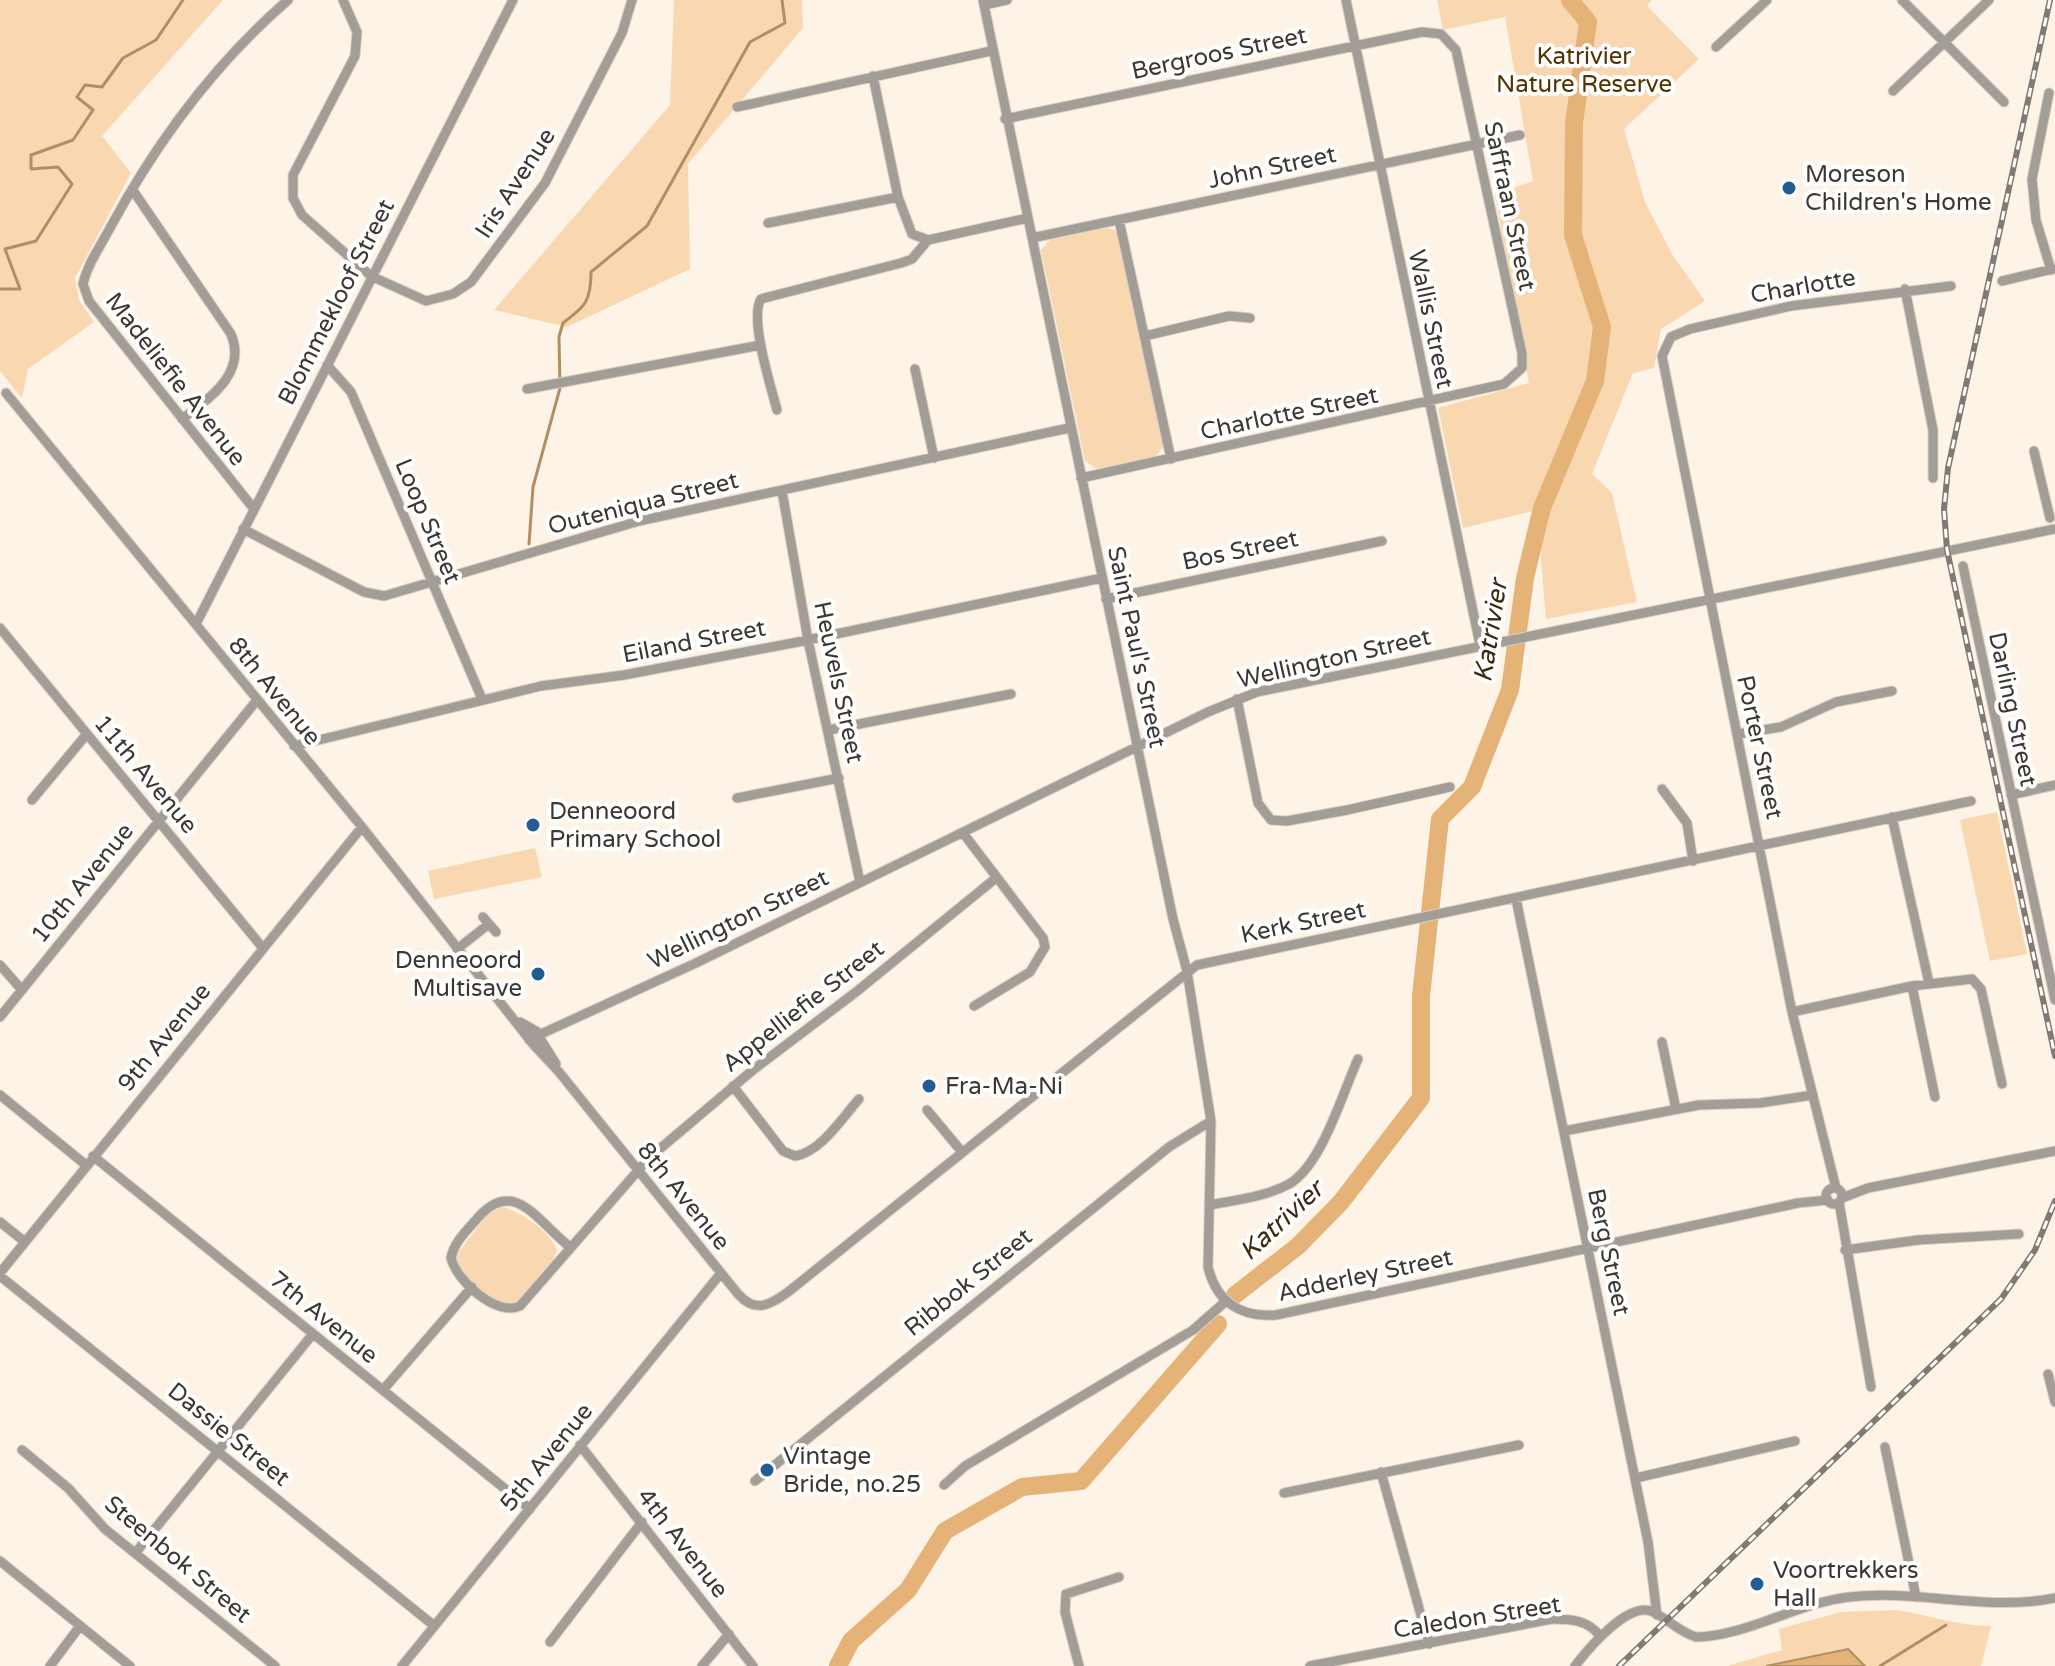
<svg xmlns="http://www.w3.org/2000/svg" width="2055" height="1666" viewBox="0 0 2055 1666" font-family="'Varela Round',sans-serif">
<rect width="100%" height="100%" fill="#fdf3e6"/>
<path fill="#f9d8b1" d="M0 0H223L102 136 131 173 75 278 79 300 94 322 28 369 22 398 0 371Z
M674 0H802L803 28 688 164 690 269 567 327 494 310 670 105Z
M1437 0H1652L1647 6 1699 59 1624 129 1645 202 1672 254 1705 301 1661 329 1654 368 1633 373 1592 474 1612 493 1637 602 1546 619 1537 510 1463 528 1438 408 1529 383 1495 195 1533 181 1505 17 1443 30Z
M1107 228 1117 231 1164 446 1155 457 1097 469 1085 461 1041 250 1050 240Z
M1997 812 2027 954 1990 961 1960 820Z
M535 848 542 877 434 899 428 871Z
M502 1207C520 1211 550 1231 557 1250L552 1263 514 1306C490 1301 463 1279 455 1257L486 1216Z
M1896 1610C1928 1615 1959 1626 1991 1626L1981 1666H1727L1782 1650 1779 1629 1841 1612Z"/>
<path fill="#e5b377" stroke="#b28e62" stroke-width="2" d="M1848 1649 1865 1666H1766Z"/>
<g fill="none" stroke-linecap="round" stroke-linejoin="round">
<path stroke="#b28e62" stroke-width="3" d="M0 289H20L5 249 36 241 72 184 58 167 31 169V155L73 140 93 110 77 97 85 85 102 87 123 58 156 40 183 0
M529 544 533 487 560 388 559 337 563 323C585 306 591 302 591 272L647 226 750 42 785 23 782 0
M1880 1666 1946 1625"/>
<path stroke="#e5b377" stroke-width="18" d="M1235 1295 1298 1246 1341 1202 1421 1098V996L1440 819 1472 787 1510 690 1525 578 1542 508 1595 381 1602 327 1573 235 1574 123 1588 22 1570 0
M838 1666 851 1641 908 1590 945 1531 1022 1487 1081 1481 1218 1324"/>
<g stroke="#dad1c5" stroke-width="11">
<path id="minor" d="M343 0 357 32 355 56 293 175V198L302 215 371 276 426 301 453 294 471 282 545 183 622 33 632 0
M983 0 1173 919 1187 971 1211 1121 1208 1267C1216 1301 1240 1318 1276 1315L1798 1203 1828 1200
M1346 0 1480 645
M1902 0 2004 102
M984 5 1007 0
M1716 47 1767 0
M873 76 898 197 912 234 928 240 1028 218
M1893 91 1989 0
M2049 93 2032 179 2036 220 2051 270
M737 107 991 51
M1005 119 1422 32 1441 34 1456 50 1522 353V368L1504 384 1081 478
M132 189 231 334C247 373 211 397 182 419
M1119 220 1171 459
M768 223 898 197
M1032 238 1520 135
M2002 281 2053 269
M1905 289 1933 430V478
M1145 336 1229 316 1250 318
M327 365 351 392 482 699
M915 369 934 458
M527 389 761 345
M6 393 362 827 529 1039
M777 410C771 387 749 318 761 299L901 263 912 259 928 240
M2034 451 2050 518
M782 491 808 640 860 882
M254 509 89 301 83 284C87 265 101 245 110 228 157 141 213 65 288 0
M243 529 364 592 384 596 639 521 1069 428
M1963 566 2055 1000
M1106 599 1382 541
M196 624 513 0
M0 628 262 947
M1237 699 1258 803 1271 820 1287 821 1347 810 1450 787
M829 730 1011 694
M1738 734 1781 727 1836 702 1892 691
M294 746 541 686 624 675 798 642 1102 578
M1662 789 1687 823 1693 861
M2011 795 2055 785
M737 798 839 778
M32 800 86 735
M1892 817 1929 983
M963 833 1043 938 1045 947 1030 972 974 1006
M1516 899 1648 1542 1657 1615
M483 917 496 932
M457 949 489 924
M0 965 21 989
M1912 986 1935 1097
M1792 1012 1912 986 1972 979 1981 989 2002 1084
M0 1017 257 700
M520 1022 541 1034 538 1044 529 1040 533 1032
M541 1034 696 963 1208 712 1257 692 2055 529
M541 1040 556 1064
M1662 1042 1676 1109
M532 1043 559 1072 738 1294C755 1313 769 1306 788 1292L1197 965 1971 801
M733 1086 783 1151 795 1156C821 1152 842 1118 859 1099
M0 1095 86 1165
M927 1110 962 1152
M1564 1131 1699 1105 1760 1103 1813 1095
M93 1156 530 1509
M1836 1188 1792 1012 1662 356 1671 337 1690 329 1791 306 1951 286
M1826 1196a8 8 0 1 1 16 0a8 8 0 1 1-16 0Z
M1842 1198 1868 1188 2055 1151
M1839 1202 1871 1387
M1210 1205C1236 1200 1265 1197 1289 1184 1322 1165 1342 1094 1358 1059
M0 1222 25 1242
M570 1247C535 1219 513 1175 475 1221 465 1232 454 1243 451 1258 456 1280 496 1317 520 1306L649 1158 753 1070 856 992 996 878
M1845 1250 1918 1240 2019 1234
M0 1273 362 827
M0 1276 432 1624
M2048 1374 2055 1402
M383 1390 472 1287
M580 1445 753 1666
M1885 1447 1916 1597
M22 1450 68 1488 105 1529 275 1666
M1381 1472 1429 1644
M1636 1478 1795 1441
M755 1481 1169 1147 1211 1121
M944 1485 965 1466 1193 1330 1225 1302
M1284 1493 1519 1445
M137 1551 312 1335
M0 1561 130 1666
M550 1642 642 1522
M50 1666 80 1626
M402 1666 721 1273
M702 1666 729 1634
M1079 1666 1065 1612 1066 1594 1119 1577
M1310 1666 1552 1619C1571 1619 1588 1620 1600 1636
M1575 1666C1588 1649 1629 1600 1653 1612 1668 1619 1679 1632 1696 1637 1747 1636 1797 1603 1849 1597 1917 1589 1987 1612 2055 1598"/>
</g>
<use href="#minor" stroke="#a39d97" stroke-width="9"/>
<g stroke="#817a72" stroke-width="6">
<path id="rail" d="M2050 0 1948 468 1944 509 1947 550 2055 1056
M1619 1666 2001 1299 2035 1250 2055 1201"/>
</g>
<use href="#rail" stroke="#fff" stroke-width="3" stroke-dasharray="9" stroke-linecap="butt"/>
</g>
<g fill="#235c93" stroke="#fff" stroke-width="3">
<circle cx="1789" cy="188" r="8"/>
<circle cx="533" cy="825" r="8"/>
<circle cx="538" cy="974" r="8"/>
<circle cx="929" cy="1086" r="8"/>
<circle cx="767" cy="1470" r="8"/>
<circle cx="1757" cy="1584" r="8"/>
</g>
<g text-anchor="middle" stroke-width="8" stroke-linejoin="round" paint-order="stroke">
<g font-size="24" fill="#3c3731" stroke="#fff">
<text transform="translate(1219 53) rotate(-12)" y="8">Bergroos Street</text>
<text transform="translate(1272 167) rotate(-12)" y="8">John Street</text>
<text transform="translate(515 183) rotate(-57)" y="8">Iris Avenue</text>
<text transform="translate(1510 206) rotate(78)" y="8">Saffraan Street</text>
<text transform="translate(1803 286) rotate(-10)" y="8">Charlotte</text>
<text transform="translate(336 302) rotate(-63)" y="8">Blommekloof Street</text>
<text transform="translate(1431 319) rotate(78)" y="8">Wallis Street</text>
<text transform="translate(176 379) rotate(52)" y="8">Madeliefie Avenue</text>
<text transform="translate(1289 413) rotate(-12)" y="8">Charlotte Street</text>
<text transform="translate(643 503) rotate(-14)" y="8">Outeniqua Street</text>
<text transform="translate(428 521) rotate(67)" y="8">Loop Street</text>
<text transform="translate(1240 550) rotate(-12)" y="8">Bos Street</text>
<text transform="translate(694 641) rotate(-11)" y="8">Eiland Street</text>
<text transform="translate(1137 647) rotate(78)" y="8">Saint Paul's Street</text>
<text transform="translate(1334 658) rotate(-13)" y="8">Wellington Street</text>
<text transform="translate(839 682) rotate(78)" y="8">Heuvels Street</text>
<text transform="translate(275 691) rotate(51)" y="8">8th Avenue</text>
<text transform="translate(2013 709) rotate(78)" y="8">Darling Street</text>
<text transform="translate(1760 747) rotate(78)" y="8">Porter Street</text>
<text transform="translate(146 774) rotate(50)" y="8">11th Avenue</text>
<text transform="translate(82 883) rotate(-51)" y="8">10th Avenue</text>
<text transform="translate(738 919) rotate(-26)" y="8">Wellington Street</text>
<text transform="translate(1303 922) rotate(-12)" y="8">Kerk Street</text>
<text transform="translate(803 1006) rotate(-38)" y="8">Appelliefie Street</text>
<text transform="translate(164 1037) rotate(-51)" y="8">9th Avenue</text>
<text transform="translate(684 1196) rotate(51)" y="8">8th Avenue</text>
<text transform="translate(1609 1252) rotate(78)" y="8">Berg Street</text>
<text transform="translate(1365 1275) rotate(-12)" y="8">Adderley Street</text>
<text transform="translate(968 1282) rotate(-39)" y="8">Ribbok Street</text>
<text transform="translate(324 1317) rotate(39)" y="8">7th Avenue</text>
<text transform="translate(229 1434) rotate(39)" y="8">Dassie Street</text>
<text transform="translate(546 1457) rotate(-51)" y="8">5th Avenue</text>
<text transform="translate(683 1543) rotate(52)" y="8">4th Avenue</text>
<text transform="translate(178 1559) rotate(40)" y="8">Steenbok Street</text>
<text transform="translate(1477 1617) rotate(-9)" y="8">Caledon Street</text>
</g>
<g font-size="24" fill="#533200" stroke="#fff">
<text x="1584" y="64">Katrivier<tspan x="1584" dy="28">Nature Reserve</tspan></text>
</g>
<g font-size="24" fill="#3c3731" stroke="#fff" text-anchor="start">
<text x="1805" y="182">Moreson<tspan x="1805" dy="28">Children's Home</tspan></text>
<text x="549" y="819">Denneoord<tspan x="549" dy="28">Primary School</tspan></text>
<text x="522" y="968" text-anchor="end">Denneoord<tspan x="522" dy="28">Multisave</tspan></text>
<text x="945" y="1094">Fra-Ma-Ni</text>
<text x="783" y="1464">Vintage<tspan x="783" dy="28">Bride, no.25</tspan></text>
<text x="1773" y="1578">Voortrekkers<tspan x="1773" dy="28">Hall</tspan></text>
</g>
<g font-size="26" font-style="italic" fill="#3c280d" stroke="#fff">
<text transform="translate(1490 631) rotate(-81)" y="9">Katrivier</text>
<text transform="translate(1281 1220) rotate(-43)" y="9">Katrivier</text>
</g>
</g>
</svg>
